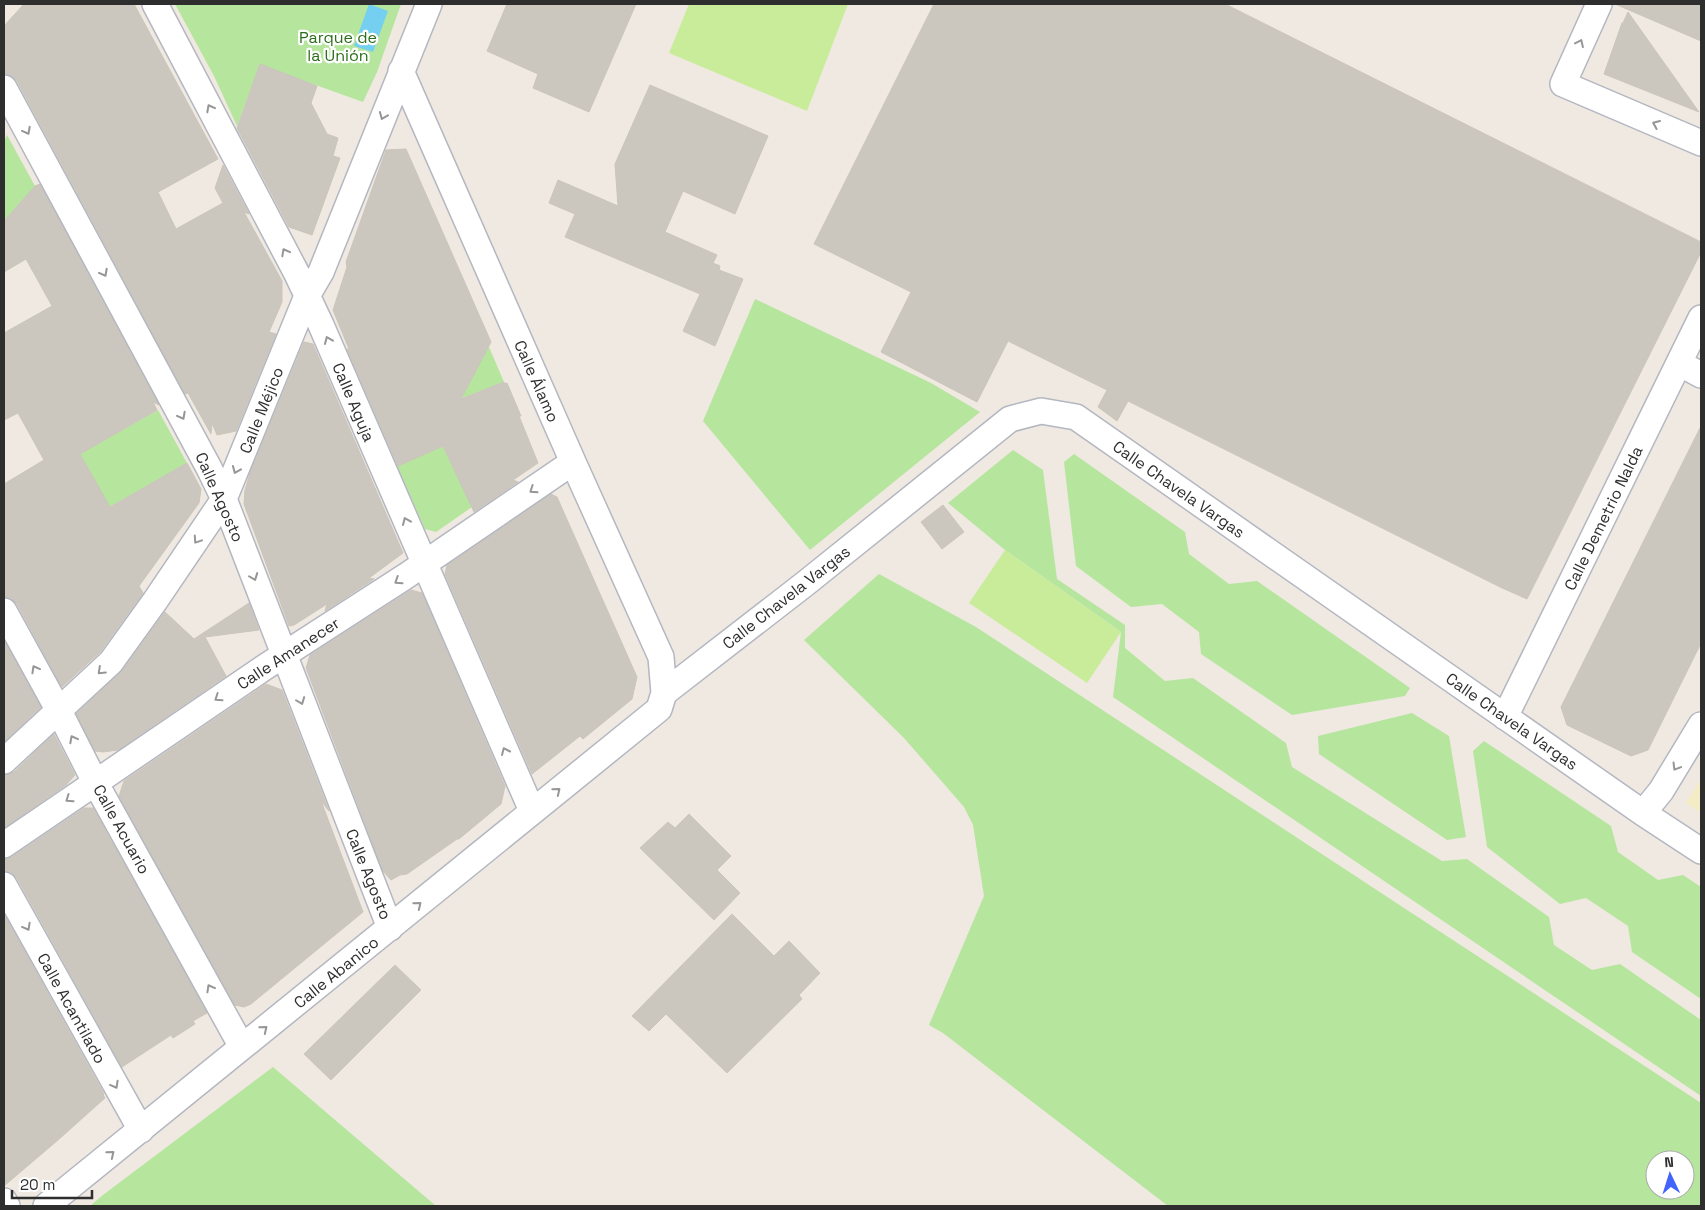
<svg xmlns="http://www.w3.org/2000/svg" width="1705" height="1210" viewBox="0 0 1705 1210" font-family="'Space Grotesk',sans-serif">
<rect width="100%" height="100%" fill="#efe9e1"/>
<path fill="#b6e59e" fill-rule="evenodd" d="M175 4H401L377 72 363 102 260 65 237 126 214 76Z
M7 135 35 186 4 221V141Z
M755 299 931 383 980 412 810 550 703 421Z
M489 347 504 382 444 405 430 372Z
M158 410 187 463 97 514 67 461Z
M443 446 472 507 436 532 425 529 397 466Z
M1013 450 1043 470 1057 579 1125 625V648L1165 681 1193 678 1286 743 1292 767 1442 861 1467 859 1549 917 1554 945 1592 970 1620 964 1701 1020V1096L1113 697 1121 632 1005 550 948 503Z
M1074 454 1185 532 1189 554 1229 584 1257 581 1410 688 1405 696 1292 715 1201 654 1199 632 1162 604 1131 607 1076 566 1064 462Z
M879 574 976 627 1701 1103V1206H1168L943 1033 929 1025 984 896 973 825 964 807 904 738 804 640ZM1655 1160H1685V1190H1655Z
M1412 713 1449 736 1466 837 1447 840 1319 754 1318 736Z
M1484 741 1611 826 1618 852 1658 880 1683 875 1701 887V999L1632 952 1628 926 1586 898 1560 904 1487 847 1473 751Z
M273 1067 436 1206H90L103 1195Z"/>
<path fill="#f3ecc5" d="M1701 779V813L1686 803Z"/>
<path fill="#c9ec9a" d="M689 4H848L807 111 669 53Z
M1005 550 1121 632 1087 683 969 603Z"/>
<path fill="#75cff0" d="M369 4 388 11 373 52 354 46Z"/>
<path fill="#cbc7bf" stroke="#cbc5ba" d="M24 4H134L218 159 158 192 176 229 223 203 215 188 223 165 249 214 244 212 282 281V302L269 332 276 334 236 431 217 435 212 423 211 434 188 393 185 394 17 81 11 76 4 74V26Z
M507 4H636L589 112 533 88 538 74 487 51Z
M934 4H1225L1701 242V252L1527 599 1500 587 1128 401 1117 421 1098 407 1107 390 1008 341 977 402 881 352 911 292 814 244Z
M1615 4H1701V41Z
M1628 12 1699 112 1604 74 1622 23H1623Z
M260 64 317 86 311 103 327 134 338 138 333 156 340 158 312 235 289 227 237 128Z
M650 85 768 136 735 214 683 191 665 232 717 255 713 263 720 266 719 270 743 279 715 346 683 331 700 294 565 237 575 214 549 203 558 180 618 206 615 164Z
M406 149 491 342 461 399 504 382 505 384 507 383 521 416H519L538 463 513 480 518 482 474 512 443 446 398 466 347 349H349L333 310 347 267 346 262 386 150Z
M40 184 159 405 153 402 157 410 80 454 110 507 187 463 201 489 199 503 139 586 143 593 100 652 62 687 17 604 11 598 4 597V484L44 460 18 413 4 420V333L52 306 26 259 4 272V221L35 186Z
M304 342 313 344 403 553 369 578 374 579 325 611 327 604 294 625 289 626 244 504 245 490 251 470Z
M1701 426V643L1648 750 1631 756 1567 725 1561 707Z
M551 494 557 497 637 677 632 699 583 739 580 736 532 774 445 574 447 565Z
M943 505 964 532 942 549 921 522Z
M411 590 422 593 505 786 501 804 459 839H457L407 874 400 875 391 880 383 871 306 668 310 655Z
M249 603 259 630 205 637 226 676 118 750 103 752 95 751 76 714 123 670 165 612 194 639Z
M4 640 41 707 4 742Z
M266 684 282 690 329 811 321 801 363 912 251 1004 244 1007 235 1005 119 796 124 781Z
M54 734 75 775 66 785 4 828V775L14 772Z
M84 808H93L207 1013 193 1021 195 1024 173 1038 171 1035 122 1067 17 878 11 872 4 871V859L12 857Z
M689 814 731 856 717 870 740 893 714 920 640 848 668 822 675 828Z
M4 914 104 1094 103 1095 105 1098 58 1140 4 1186Z
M732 914 774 956 789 941 820 973 799 995 802 999 727 1073 666 1014 649 1031 632 1016Z
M395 965 421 990 331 1080 304 1054Z"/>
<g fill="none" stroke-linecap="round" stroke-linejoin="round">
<g stroke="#b4b7c1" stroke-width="28">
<path id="street" d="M155 4 297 274 321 325 532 811
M1599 4 1563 84 1701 143
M4 88 209 468 224 499 390 928
M1679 363 1701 375
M4 611 59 711 95 782 242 1047
M664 693 806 583 1010 419 1041 411 1076 417 1643 813 1701 851
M1505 717 1701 318
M4 761 111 662 155 601 224 499 307 296 321 272 429 4
M1643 813 1661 791 1701 725
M4 845 265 667 406 576 573 462
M4 885 141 1130
M4 1201 7 1206
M46 1206 659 709 664 693 661 657 573 462 401 71"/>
</g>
<use href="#street" stroke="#fff" stroke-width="25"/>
</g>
<defs><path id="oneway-chevron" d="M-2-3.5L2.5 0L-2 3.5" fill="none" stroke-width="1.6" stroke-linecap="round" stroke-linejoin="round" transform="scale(1.25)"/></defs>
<g stroke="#969696">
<use href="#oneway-chevron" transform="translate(1580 43) rotate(-65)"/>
<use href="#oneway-chevron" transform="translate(210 108) rotate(-118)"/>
<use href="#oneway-chevron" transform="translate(383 116) rotate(112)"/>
<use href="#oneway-chevron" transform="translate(1656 124) rotate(-157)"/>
<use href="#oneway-chevron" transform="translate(27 131) rotate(62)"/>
<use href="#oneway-chevron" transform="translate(285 252) rotate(-118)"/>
<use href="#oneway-chevron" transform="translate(104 273) rotate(62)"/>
<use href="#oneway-chevron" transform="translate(328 340) rotate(-113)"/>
<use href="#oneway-chevron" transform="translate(182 416) rotate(62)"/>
<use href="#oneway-chevron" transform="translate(236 470) rotate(113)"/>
<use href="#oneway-chevron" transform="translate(533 490) rotate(146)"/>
<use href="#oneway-chevron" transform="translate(406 521) rotate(-113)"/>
<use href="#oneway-chevron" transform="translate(197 540) rotate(124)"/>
<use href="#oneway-chevron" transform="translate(254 577) rotate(69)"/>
<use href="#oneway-chevron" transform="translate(398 581) rotate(147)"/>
<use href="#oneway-chevron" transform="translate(35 669) rotate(-119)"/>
<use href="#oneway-chevron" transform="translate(101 671) rotate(137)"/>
<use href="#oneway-chevron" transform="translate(218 698) rotate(146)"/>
<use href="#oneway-chevron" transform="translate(301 701) rotate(69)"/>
<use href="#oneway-chevron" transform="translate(73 739) rotate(-118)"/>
<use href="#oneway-chevron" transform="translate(505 751) rotate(-114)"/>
<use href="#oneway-chevron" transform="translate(1676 767) rotate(121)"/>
<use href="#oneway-chevron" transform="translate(557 791) rotate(-39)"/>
<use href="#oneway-chevron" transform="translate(69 799) rotate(145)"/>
<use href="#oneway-chevron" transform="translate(418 905) rotate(-39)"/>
<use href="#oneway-chevron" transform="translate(27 927) rotate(61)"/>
<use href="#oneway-chevron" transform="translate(210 988) rotate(-119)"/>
<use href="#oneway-chevron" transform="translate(264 1029) rotate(-39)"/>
<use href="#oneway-chevron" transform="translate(115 1085) rotate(61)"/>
<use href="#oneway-chevron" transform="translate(111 1154) rotate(-39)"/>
</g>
<g text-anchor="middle" stroke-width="4.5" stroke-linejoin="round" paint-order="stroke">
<g font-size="16" fill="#2c6e1b" stroke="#fff">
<text x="338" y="43">Parque de<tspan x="338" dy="18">la Unión</tspan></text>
</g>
<g font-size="16" fill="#2e2e2e" stroke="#fff">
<text transform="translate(537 381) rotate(66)" y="6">Calle Álamo</text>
<text transform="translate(354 402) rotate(67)" y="6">Calle Aguja</text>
<text transform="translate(261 410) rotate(-68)" y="6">Calle Méjico</text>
<text transform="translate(1179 489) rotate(35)" y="6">Calle Chavela Vargas</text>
<text transform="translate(220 497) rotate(66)" y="6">Calle Agosto</text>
<text transform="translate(1603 518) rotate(-64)" y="6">Calle Demetrio Nalda</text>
<text transform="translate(786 597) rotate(-38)" y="6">Calle Chavela Vargas</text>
<text transform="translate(288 653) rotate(-33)" y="6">Calle Amanecer</text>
<text transform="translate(1512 721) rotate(35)" y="6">Calle Chavela Vargas</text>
<text transform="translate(122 829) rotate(61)" y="6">Calle Acuario</text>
<text transform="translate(369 874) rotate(68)" y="6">Calle Agosto</text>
<text transform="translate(336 972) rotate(-39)" y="6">Calle Abanico</text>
<text transform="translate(72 1008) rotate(61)" y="6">Calle Acantilado</text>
</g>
</g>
<rect width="1705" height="1210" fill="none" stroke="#2e2e2e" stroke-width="10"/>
<g transform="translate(1670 1175) rotate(356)"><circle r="24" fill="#ffffff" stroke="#ababab"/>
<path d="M0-4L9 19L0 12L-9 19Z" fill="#4264fb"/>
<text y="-8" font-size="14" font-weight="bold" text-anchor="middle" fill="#2e2e2e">N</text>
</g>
<path d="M12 1190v8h80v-8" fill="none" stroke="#2e2e2e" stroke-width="2.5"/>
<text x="20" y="1190" font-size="15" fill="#2e2e2e" stroke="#ffffff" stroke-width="4" paint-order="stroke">20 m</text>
</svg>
